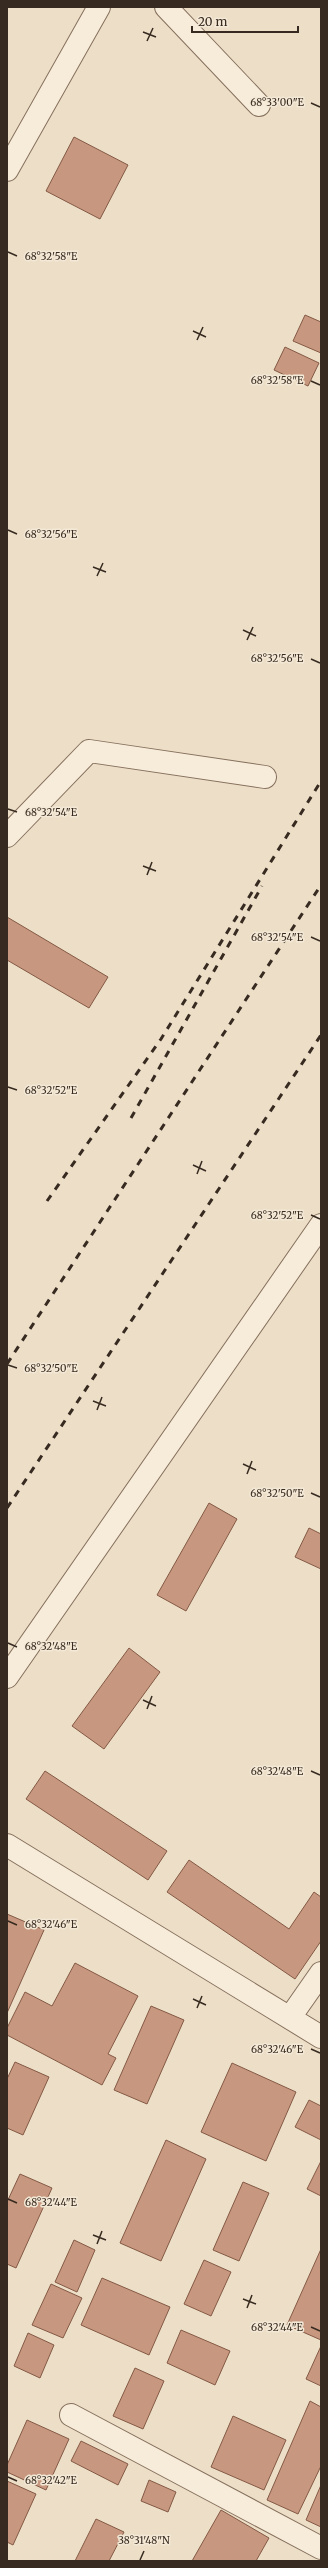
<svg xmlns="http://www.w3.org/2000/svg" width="328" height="2568" viewBox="0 0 328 2568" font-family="Merriweather,serif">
<rect width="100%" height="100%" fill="#ecdec7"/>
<path fill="#c7987f" stroke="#845945" d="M74 137 128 165 100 219 46 191Z
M305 315 321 322V353L293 341Z
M285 347 319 363 308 386 274 370Z
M7 917 108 977 89 1008 7 960Z
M209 1503 237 1519 186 1611 157 1595Z
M309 1528 321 1534V1569L295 1557Z
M129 1648 160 1672 104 1749 72 1726Z
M45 1771 167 1851 148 1880 26 1799Z
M189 1860 289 1929 314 1892 321 1897V1941L295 1979 167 1892Z
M7 1914 44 1930 7 2013Z
M75 1963 138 1996 108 2054 116 2058 102 2085 7 2035V2028L25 1992 52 2006Z
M151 2006 184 2020 147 2104 114 2090Z
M15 2062 49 2077 23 2135 7 2128V2079Z
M232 2063 296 2092 266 2161 201 2132Z
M309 2100 321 2106V2140L295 2127Z
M166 2140 206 2159 161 2261 120 2243Z
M321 2161V2196L307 2189Z
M20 2174 52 2188 16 2268 7 2264V2202Z
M243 2182 269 2193 239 2261 213 2250Z
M74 2240 95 2250 77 2292 55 2282Z
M321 2249V2340L287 2325Z
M204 2260 231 2272 211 2316 184 2304Z
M102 2278 170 2307 149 2355 81 2325Z
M51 2284 82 2298 63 2338 32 2325Z
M181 2330 230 2351 215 2385 167 2363Z
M28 2333 54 2345 40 2378 14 2366Z
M321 2346V2386L306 2379Z
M135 2368 164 2381 143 2429 113 2416Z
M310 2401 321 2407V2466L298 2514 267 2500Z
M233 2416 286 2440 264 2490 211 2467Z
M27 2420 69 2439 46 2490 7 2472V2465Z
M81 2441 128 2464 118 2485 71 2461Z
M149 2480 176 2492 168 2512 141 2501Z
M7 2481 36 2494 13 2545 7 2542Z
M321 2485V2527L306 2520Z
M221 2510 269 2538 256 2561H192Z
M96 2519 124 2532 109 2561H75Z"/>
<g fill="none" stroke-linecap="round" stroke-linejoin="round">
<g stroke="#86705d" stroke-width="24">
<path id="minor" d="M166 7 259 105
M7 170 99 7
M7 836 89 751 265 777
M7 1677 321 1225
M7 1845 321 2037
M291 2016 321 1973
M71 2415 321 2548"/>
</g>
<use href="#minor" stroke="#f7ecda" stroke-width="22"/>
<path stroke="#372a20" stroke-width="3" stroke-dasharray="7 7" stroke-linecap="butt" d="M131 1118 262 886
M47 1201 161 1039 321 781
M7 1364 321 885
M7 1508 321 1035"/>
</g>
<path fill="none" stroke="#372a20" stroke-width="1.5" d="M143 32 156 37M147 41 153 28M311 103 320 107M8 252 17 256M193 331 206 337M197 340 203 327M311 381 320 385M8 530 17 534M93 567 106 572M97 576 103 563M243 630 256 636M247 640 253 627M311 659 320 663M8 809 17 812M143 866 156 871M147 875 152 862M311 937 320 941M8 1087 17 1090M193 1165 206 1171M197 1174 202 1161M311 1215 320 1219M8 1365 17 1368M93 1401 106 1406M97 1410 102 1397M243 1464 256 1470M247 1474 252 1461M311 1493 320 1497M8 1643 17 1647M143 1700 156 1706M147 1709 152 1696M311 1771 320 1775M8 1921 17 1925M193 1999 206 2005M197 2008 202 1996M311 2049 320 2053M8 2199 17 2203M93 2235 106 2240M97 2244 102 2231M243 2299 256 2304M247 2308 252 2295M311 2327 320 2331M8 2477 17 2481M140 2560 144 2551"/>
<g font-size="10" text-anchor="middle" fill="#372a20" stroke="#f4e9d6" stroke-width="3" stroke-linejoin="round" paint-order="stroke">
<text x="277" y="106">68°33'00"E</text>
<text x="51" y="260">68°32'58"E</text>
<text x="277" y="384">68°32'58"E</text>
<text x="51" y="538">68°32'56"E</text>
<text x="277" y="662">68°32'56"E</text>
<text x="51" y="816">68°32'54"E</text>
<text x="277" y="941">68°32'54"E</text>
<text x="51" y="1094">68°32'52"E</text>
<text x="277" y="1219">68°32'52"E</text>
<text x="51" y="1372">68°32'50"E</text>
<text x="277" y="1497">68°32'50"E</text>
<text x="51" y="1650">68°32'48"E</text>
<text x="277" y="1775">68°32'48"E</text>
<text x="51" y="1928">68°32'46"E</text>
<text x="277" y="2053">68°32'46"E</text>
<text x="51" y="2206">68°32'44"E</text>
<text x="277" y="2331">68°32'44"E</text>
<text x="51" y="2484">68°32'42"E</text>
<text x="144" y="2544">38°31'48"N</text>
</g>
<rect width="328" height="2568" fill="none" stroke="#372a20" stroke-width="16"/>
<path d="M192 26v6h106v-6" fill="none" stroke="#372a20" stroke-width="2"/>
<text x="198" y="26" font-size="12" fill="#372a20" stroke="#f4e9d6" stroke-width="3" paint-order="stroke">20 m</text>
</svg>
